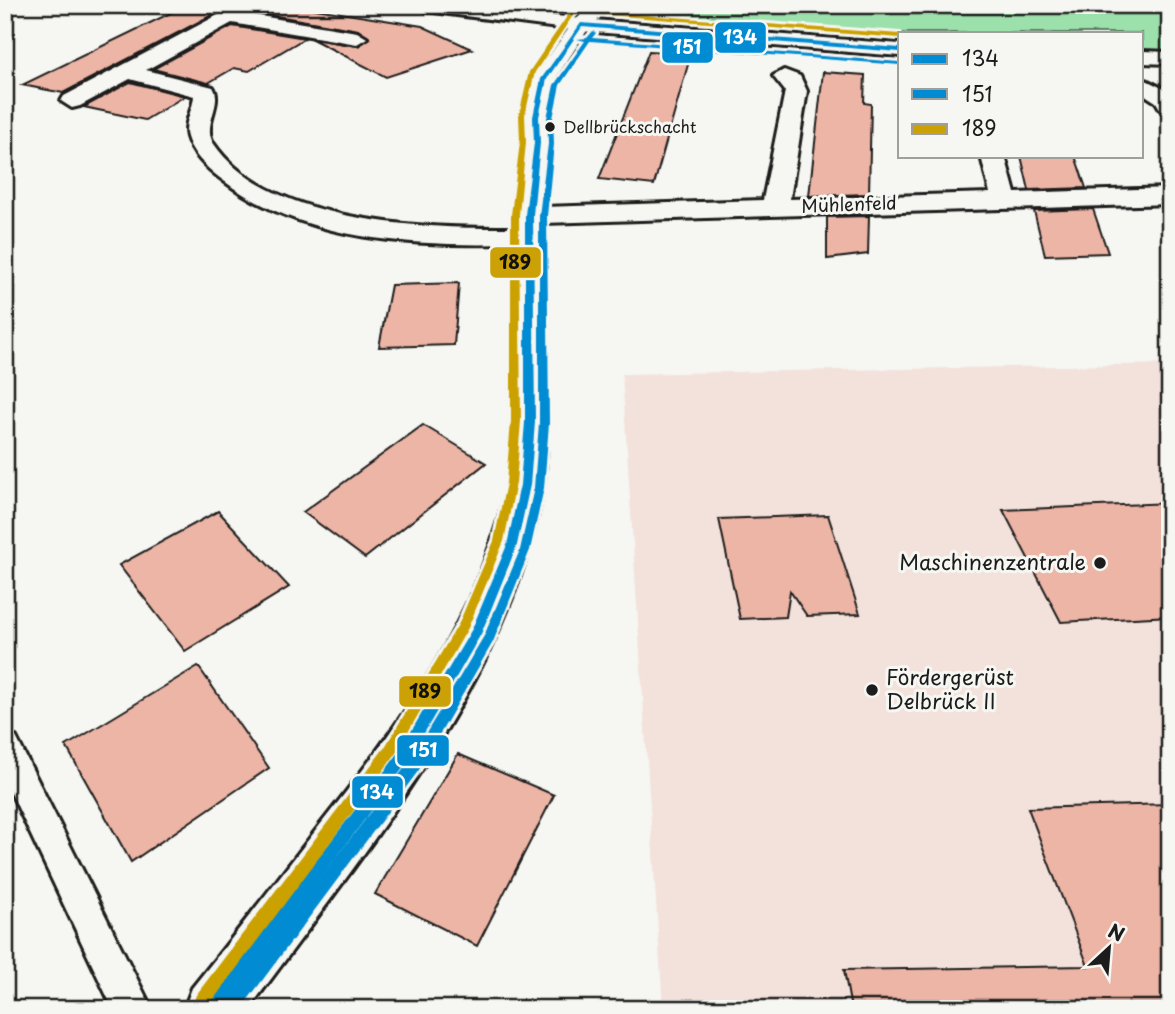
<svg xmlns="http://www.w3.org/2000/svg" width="1175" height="1014" viewBox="0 0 1175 1014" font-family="'Playpen Sans',sans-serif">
<rect width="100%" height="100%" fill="#f6f6f2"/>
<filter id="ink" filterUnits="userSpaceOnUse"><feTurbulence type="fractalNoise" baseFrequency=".0143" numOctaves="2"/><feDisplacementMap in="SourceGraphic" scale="14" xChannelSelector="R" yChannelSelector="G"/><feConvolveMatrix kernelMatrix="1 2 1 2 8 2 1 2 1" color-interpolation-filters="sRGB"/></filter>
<g filter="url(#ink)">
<path fill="#f3e2db" d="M1170 364V1009H663L622 374Z"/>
<path fill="#9ce0ab" stroke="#5c7e64" stroke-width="2" d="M647 5H919L1170 12V52H1142V33H900V43L732 33 626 22Z"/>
<path fill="#edb5a5" stroke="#1c1c1c" stroke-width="2" d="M187 5H231L63 93 22 85Z
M263 5H291L422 26 472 49 386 77 312 39 358 46 369 39 358 30 254 12Z
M232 26 305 38 249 71 234 68 208 83 153 69Z
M649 51 691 54 654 185 599 179Z
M823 72 865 75 864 103 871 104 869 194 809 196Z
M130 82 185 96 145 120 84 107Z
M1021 156H1075L1086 188 1029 190Z
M1093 209 1108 253 1045 255 1034 211Z
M869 216 868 254 827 259V217Z
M459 283 454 345 379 347 391 285Z
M423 425 486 463 365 558 303 512Z
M1170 503V616L1061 622 1003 510Z
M218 511 289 587 185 651 119 565Z
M828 515 860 614 807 616 790 591 786 617 740 619 719 519Z
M198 666 269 768 131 862 66 746Z
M458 754 554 795 477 946 375 894Z
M1170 804V1009H851L844 970 1088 966 1028 808Z"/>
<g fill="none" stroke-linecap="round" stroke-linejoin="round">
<g stroke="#1c1c1c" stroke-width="6">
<path id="service" d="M5 733 16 737 152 1009H113L5 780Z"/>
</g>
<g stroke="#1c1c1c" stroke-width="6">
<path id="minor" d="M237 5H260L248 14 357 32 367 38 357 44 232 23 146 70 213 87C224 104 201 125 214 144 270 225 428 229 515 228L525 143V117L533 79 574 21 593 5H614L588 29 555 79 547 117 549 143 543 207 763 200 785 91 773 76 784 70 800 76 807 91 790 199 990 193 981 156H1005L1015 193 1170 188V204L543 223C544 271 545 321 546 371 547 409 549 449 543 487 514 675 359 858 249 1009H184L192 988C234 936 275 883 316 830 397 728 480 618 506 487 521 411 514 322 515 244 417 246 306 243 224 181 210 171 192 155 187 137 183 123 193 110 194 96L130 79 80 106 72 108 61 101 64 96Z
M1142 78 1170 92V114L1162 112 1156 102 1142 93Z"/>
</g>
<g stroke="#1c1c1c" stroke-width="6">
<path id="secondary" d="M417 5H471L581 19 900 44V56L581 31 426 11Z
M1142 51 1170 52V64L1142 63Z"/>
</g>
<use href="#service" fill="#f6f6f2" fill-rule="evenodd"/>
<use href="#minor" fill="#f6f6f2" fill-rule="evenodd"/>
<use href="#secondary" fill="#f6f6f2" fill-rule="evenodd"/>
<g stroke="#f6f6f2" stroke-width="6">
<path id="bus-1" d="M581 23 900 48V52L582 27 547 79 539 117 540 143 533 215 535 422 530 485 517 545 481 634 407 763 223 1009H205L207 1003 397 755 472 629 507 545 520 485 525 422V215L534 143 533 117 541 79Z"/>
</g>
<g stroke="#f6f6f2" stroke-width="6">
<path id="bus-2" d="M593 31 596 33 592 38 899 62 900 65 590 41 560 85 553 118 554 144 547 216 549 423 544 488 530 550 493 642 419 770 241 1009H223L225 1003 409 762 484 636 520 550 534 488 539 423V216L548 144 547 118 554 85 585 41 577 39 587 38Z"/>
</g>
<g stroke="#f6f6f2" stroke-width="6">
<path id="bus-3" d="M580 5H585L580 10 900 34V38L582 13 580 10 572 17 535 72 525 115 526 142 519 215 521 421 516 483 504 541 468 628 395 755 208 1007 202 1009 196 1007 194 1001 196 995 385 747 459 623 494 541 506 483 511 421V215L520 142 519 115 529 72 568 15Z"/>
</g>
<use href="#bus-1" fill="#008bd2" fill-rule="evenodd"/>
<use href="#bus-2" fill="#008bd2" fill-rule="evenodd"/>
<use href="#bus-3" fill="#cba106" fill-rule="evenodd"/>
</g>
</g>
<g fill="#1c1c1c" stroke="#f6f6f2" stroke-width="2.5">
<circle cx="550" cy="127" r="6"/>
<circle cx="1100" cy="563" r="7"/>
<circle cx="872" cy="690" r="7"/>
</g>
<g text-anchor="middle" stroke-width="6" stroke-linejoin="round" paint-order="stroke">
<g font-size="16" fill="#1c1c1c" stroke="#f6f6f2" text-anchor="start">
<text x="563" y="133">Dellbrückschacht</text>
</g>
<g font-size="18" fill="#1c1c1c" stroke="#f6f6f2">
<text transform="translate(849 205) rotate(-2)" y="6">Mühlenfeld</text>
</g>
<g font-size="21" fill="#1c1c1c" stroke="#f6f6f2" text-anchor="end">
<text x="1086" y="570">Maschinenzentrale</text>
<text x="886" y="685" text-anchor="start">Fördergerüst<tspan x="886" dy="24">Delbrück II</tspan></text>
</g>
</g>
<g stroke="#f6f6f2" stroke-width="2.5">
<rect x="714" y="21" width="53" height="33" rx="7" fill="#008bd2"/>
<rect x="661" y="31" width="53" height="33" rx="7" fill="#008bd2"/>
<rect x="489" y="246" width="53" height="33" rx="7" fill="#cba106"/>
<rect x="398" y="675" width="54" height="33" rx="7" fill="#cba106"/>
<rect x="396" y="734" width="54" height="33" rx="7" fill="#008bd2"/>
<rect x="351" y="775" width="53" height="34" rx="7" fill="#008bd2"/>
</g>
<g font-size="19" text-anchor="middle" font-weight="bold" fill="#fff">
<text x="740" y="44">134</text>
<text x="687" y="54">151</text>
<text x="423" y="757">151</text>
<text x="377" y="799">134</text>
</g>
<g font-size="19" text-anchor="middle" font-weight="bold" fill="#111">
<text x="515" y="269">189</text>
<text x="425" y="698">189</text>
</g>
<rect width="1175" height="1014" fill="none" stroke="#f6f6f2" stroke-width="28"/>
<rect x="14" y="14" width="1147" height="986" fill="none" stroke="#1c1c1c" stroke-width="2.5" filter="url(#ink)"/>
<rect x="898" y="32" width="245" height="126" fill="#f6f6f2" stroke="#9f9f9c" stroke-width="2"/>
<rect x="912" y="54" width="35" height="10" fill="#008bd2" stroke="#9f9f9c" stroke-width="2"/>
<text x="962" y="66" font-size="21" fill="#1c1c1c">134</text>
<rect x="912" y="89" width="35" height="10" fill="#008bd2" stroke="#9f9f9c" stroke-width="2"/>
<text x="962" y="102" font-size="21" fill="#1c1c1c">151</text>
<rect x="912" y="124" width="35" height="10" fill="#cba106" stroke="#9f9f9c" stroke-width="2"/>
<text x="962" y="136" font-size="21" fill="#1c1c1c">189</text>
<g transform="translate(1109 948) rotate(26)" stroke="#f6f6f2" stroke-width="5" paint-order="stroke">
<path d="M0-5L12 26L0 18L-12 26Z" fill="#1c1c1c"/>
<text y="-10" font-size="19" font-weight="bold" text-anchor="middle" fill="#1c1c1c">N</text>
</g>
</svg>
